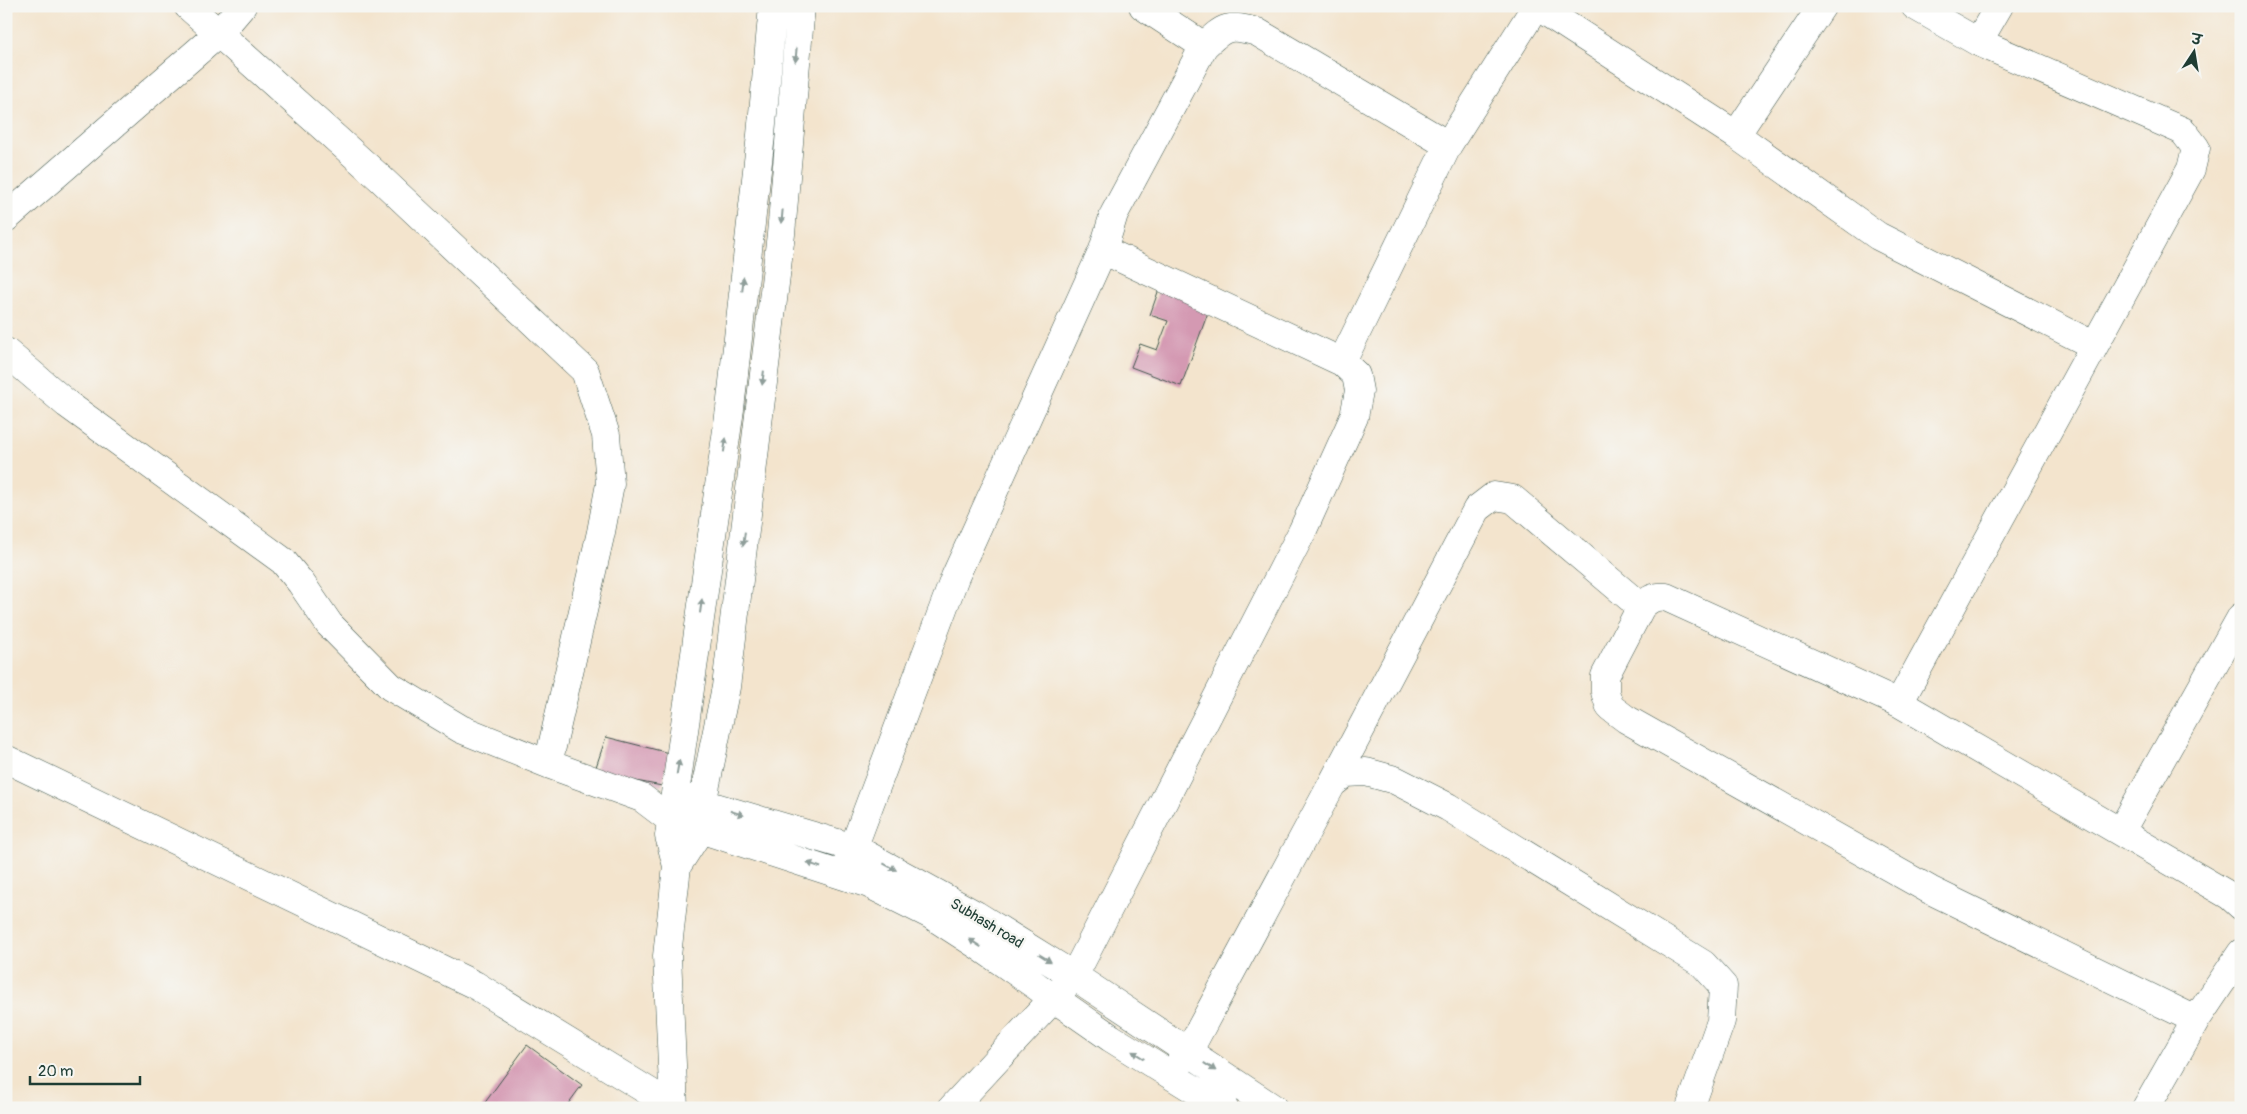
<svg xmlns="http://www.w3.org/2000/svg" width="2247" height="1114" viewBox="0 0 2247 1114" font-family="Pangolin,'Playpen Sans Deva',sans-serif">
<rect width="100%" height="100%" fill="#f6f6f2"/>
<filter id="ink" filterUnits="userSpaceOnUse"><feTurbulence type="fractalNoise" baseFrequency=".02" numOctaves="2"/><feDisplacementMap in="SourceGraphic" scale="10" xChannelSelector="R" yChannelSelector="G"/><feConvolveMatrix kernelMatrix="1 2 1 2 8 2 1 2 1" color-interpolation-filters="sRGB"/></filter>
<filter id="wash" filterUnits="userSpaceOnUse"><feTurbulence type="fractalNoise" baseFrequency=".0096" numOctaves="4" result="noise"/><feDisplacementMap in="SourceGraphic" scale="20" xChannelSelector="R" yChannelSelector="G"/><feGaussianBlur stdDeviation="1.12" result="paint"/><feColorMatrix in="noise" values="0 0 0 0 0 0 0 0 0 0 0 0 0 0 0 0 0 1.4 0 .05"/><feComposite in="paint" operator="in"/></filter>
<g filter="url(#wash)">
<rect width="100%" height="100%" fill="#f3e4cd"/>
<g id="blocks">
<path fill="#d499b2" d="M1159 289 1210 307 1181 386 1131 367 1140 344 1157 350 1168 321 1150 315Z
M606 737 669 753 662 786 594 773Z
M527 1045 582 1085 565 1108H481Z"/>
</g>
</g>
<g filter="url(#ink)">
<use href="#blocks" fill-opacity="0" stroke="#3f564b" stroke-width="1"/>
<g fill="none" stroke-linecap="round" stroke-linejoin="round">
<g stroke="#3f564b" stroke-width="29">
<path id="minor" d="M188 6 380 178 585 371 606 435 610 484 601 532 548 764
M1143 6 1204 46
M1537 6 1736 135
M1822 6 1736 135 1878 236 2093 345
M1978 42 1999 6
M6 218 219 33 242 6
M6 352 67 404 283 561 301 583 329 624 391 687 461 729 548 764 642 798 671 820
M1342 362 1448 145 1536 6
M1899 703 2191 169 2196 148 2183 131 1978 42 1915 6
M6 759 475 985 674 1107
M1332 784 1477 509 1494 496 1513 499 1641 607
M2121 831 2241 617
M843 875 955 577 1103 250 1114 214 1204 46C1225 26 1229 24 1257 32L1448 145
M1074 976 1302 532 1354 417 1359 391 1356 375 1342 362 1103 250
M2196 1020 1930 890 1626 719 1610 707 1605 692V676L1641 607C1649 599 1654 596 1666 597L1899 703 2230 896 2241 906
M1171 1075 1188 1052 1332 784 1346 773 1366 772 1395 780 1448 807 1703 964 1723 986 1721 1021 1690 1108
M2146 1108 2196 1020 2241 953"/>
</g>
<g stroke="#3f564b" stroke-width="29">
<path id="tertiary" d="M685 798 854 848 976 915 1074 976 1273 1108
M681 823 869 884 931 915 979 946 1111 1038 1224 1108
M677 866 695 838 726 687 781 234 801 6
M674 1108 667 956 677 866 669 836 730 409 761 135 773 6
M952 1108 1065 986"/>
</g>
<use href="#minor" stroke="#fff" stroke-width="28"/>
<use href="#tertiary" stroke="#fff" stroke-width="28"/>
</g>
<defs><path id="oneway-solid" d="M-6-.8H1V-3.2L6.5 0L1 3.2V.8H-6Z" transform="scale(1.25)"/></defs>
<g fill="#8f9e9a">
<use href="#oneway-solid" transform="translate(796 55) rotate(95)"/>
<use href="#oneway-solid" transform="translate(782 217) rotate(95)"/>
<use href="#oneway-solid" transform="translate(743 284) rotate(-84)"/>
<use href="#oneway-solid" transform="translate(763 378) rotate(97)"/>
<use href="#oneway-solid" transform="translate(725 445) rotate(-81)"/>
<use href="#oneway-solid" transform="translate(744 539) rotate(97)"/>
<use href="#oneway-solid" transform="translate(701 606) rotate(-82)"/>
<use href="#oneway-solid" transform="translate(678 767) rotate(-80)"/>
<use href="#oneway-solid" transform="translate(737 813) rotate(17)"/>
<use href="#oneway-solid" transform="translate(814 865) rotate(-161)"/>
<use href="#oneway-solid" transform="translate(890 867) rotate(28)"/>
<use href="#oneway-solid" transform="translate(975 943) rotate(-147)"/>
<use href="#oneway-solid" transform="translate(1045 958) rotate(32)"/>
<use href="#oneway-solid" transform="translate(1138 1055) rotate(-148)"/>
<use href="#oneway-solid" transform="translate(1210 1067) rotate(33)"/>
</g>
</g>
<g text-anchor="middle" stroke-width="5" stroke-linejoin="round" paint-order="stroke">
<g font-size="15" fill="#1f3d34" stroke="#f6f6f2">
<text transform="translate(987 923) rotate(31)" y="5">Subhash road</text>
</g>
</g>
<rect width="2247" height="1114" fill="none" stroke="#f6f6f2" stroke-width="25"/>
<g transform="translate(2194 52) rotate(12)" stroke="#f6f6f2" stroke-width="4" paint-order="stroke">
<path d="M0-4L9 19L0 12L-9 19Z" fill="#1f3d34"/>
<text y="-8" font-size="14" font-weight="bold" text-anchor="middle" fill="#1f3d34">उ</text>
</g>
<path d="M30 1076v8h110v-8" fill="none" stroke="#1f3d34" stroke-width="2.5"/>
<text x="38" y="1076" font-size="15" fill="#1f3d34" stroke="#f6f6f2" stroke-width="4" paint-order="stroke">20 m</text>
</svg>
